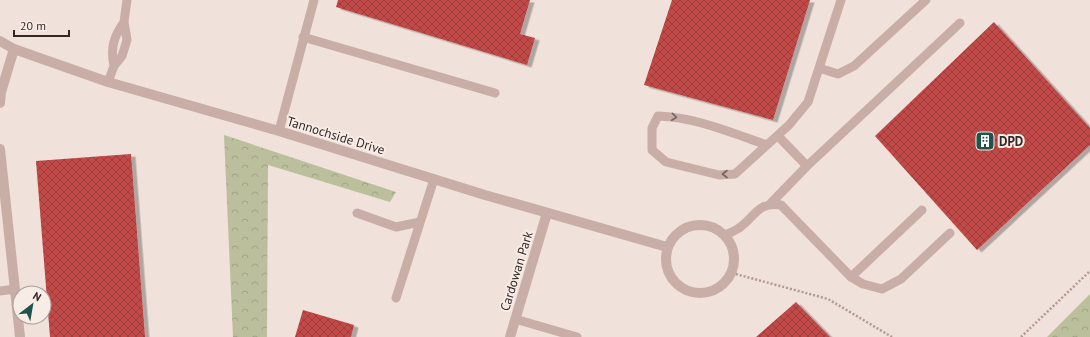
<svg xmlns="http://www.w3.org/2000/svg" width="1090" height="337" viewBox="0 0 1090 337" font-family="'PT Sans',sans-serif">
<defs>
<pattern id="forest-crowns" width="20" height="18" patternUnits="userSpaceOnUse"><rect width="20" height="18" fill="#bbbf9b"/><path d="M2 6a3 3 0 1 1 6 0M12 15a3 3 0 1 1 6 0" fill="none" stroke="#a1a486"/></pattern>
<pattern id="building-cross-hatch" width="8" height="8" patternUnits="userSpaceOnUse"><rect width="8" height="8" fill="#c14947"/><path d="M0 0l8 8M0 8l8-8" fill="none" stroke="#9e3d3b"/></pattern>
<filter id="shadow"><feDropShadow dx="4.5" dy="2.5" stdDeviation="0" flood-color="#0004"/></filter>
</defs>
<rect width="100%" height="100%" fill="#f0e1da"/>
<path fill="url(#forest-crowns)" d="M224 135 396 192 390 202 268 165 267 337H233Z
M1090 294V337H1047Z"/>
<path fill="url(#building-cross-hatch)" filter="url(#shadow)" d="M338 0H530L520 34 535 38 527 65 336 7Z
M672 0H810L773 120 644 85Z
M994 22 1090 128V145L977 250 875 136Z
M131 154 145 337H50L36 161Z
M796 302 830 337H756Z
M303 310 354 325 351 337H295Z"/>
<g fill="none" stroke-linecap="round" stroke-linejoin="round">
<path stroke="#b39891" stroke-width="2.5" stroke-dasharray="2 2" stroke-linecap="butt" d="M732 273 828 299 892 337
M1021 337 1090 271"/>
<path stroke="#c8aea6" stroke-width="9" d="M303 37 495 93
M114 66C110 48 114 36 124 22
M819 68 838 74 854 66 926 0
M108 82 114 66 122 56 127 40 124 22 127 0
M279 131 314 0
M767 145C732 133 695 117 658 116L652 128V150L666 162 719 175 735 174 789 125 808 102 841 0
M807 166 960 23
M771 203 807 166 778 136
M357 213 396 227 420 222
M725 235C729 233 735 231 739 228 755 217 758 201 781 205L851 277 863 284 882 289 901 279 950 233
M851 277 922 210
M0 291 15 289
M396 298 434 179
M515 319 577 337"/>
<path stroke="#c8aea6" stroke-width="10" d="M0 41 14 49 108 82 279 131 485 195 667 247
M0 103 1 92 14 49
M0 149 20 337
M666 259a34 34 0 1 1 68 0a34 34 0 1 1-68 0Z
M510 337 547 213"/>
</g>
<defs><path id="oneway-chevron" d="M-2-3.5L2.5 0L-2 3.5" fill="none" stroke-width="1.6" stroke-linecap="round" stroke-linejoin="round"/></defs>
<g stroke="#776460">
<use href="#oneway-chevron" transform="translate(674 117) rotate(6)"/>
<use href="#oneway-chevron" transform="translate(725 174) rotate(-180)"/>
</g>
<defs>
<g id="building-square" transform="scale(1)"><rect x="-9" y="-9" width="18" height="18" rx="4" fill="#1e544b" stroke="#f8ece6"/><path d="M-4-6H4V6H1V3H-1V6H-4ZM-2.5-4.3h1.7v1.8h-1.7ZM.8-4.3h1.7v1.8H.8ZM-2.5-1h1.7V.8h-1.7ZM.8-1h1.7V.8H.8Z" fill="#fff"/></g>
</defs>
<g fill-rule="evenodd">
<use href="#building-square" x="985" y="141"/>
</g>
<g text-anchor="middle" stroke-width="4" stroke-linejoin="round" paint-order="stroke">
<g font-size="13" fill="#342827" stroke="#f8ece6">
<text transform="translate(336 135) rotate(17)" y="5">Tannochside Drive</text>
<text transform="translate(516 271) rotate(-73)" y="5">Cardowan Park</text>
</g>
<g font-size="13" font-weight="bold" fill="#342827" stroke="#f8ece6" text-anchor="start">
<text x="999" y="146">DPD</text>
</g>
</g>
<g transform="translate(32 305) rotate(31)"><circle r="19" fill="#f8ece6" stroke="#aa9e9a"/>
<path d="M0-3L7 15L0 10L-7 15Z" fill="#1e544b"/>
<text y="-6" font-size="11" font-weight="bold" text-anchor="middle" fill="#342827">N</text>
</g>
<path d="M14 30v6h55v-6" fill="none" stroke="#342827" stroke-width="2"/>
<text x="20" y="30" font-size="12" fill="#342827" stroke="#f8ece6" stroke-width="3" paint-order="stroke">20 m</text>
</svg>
